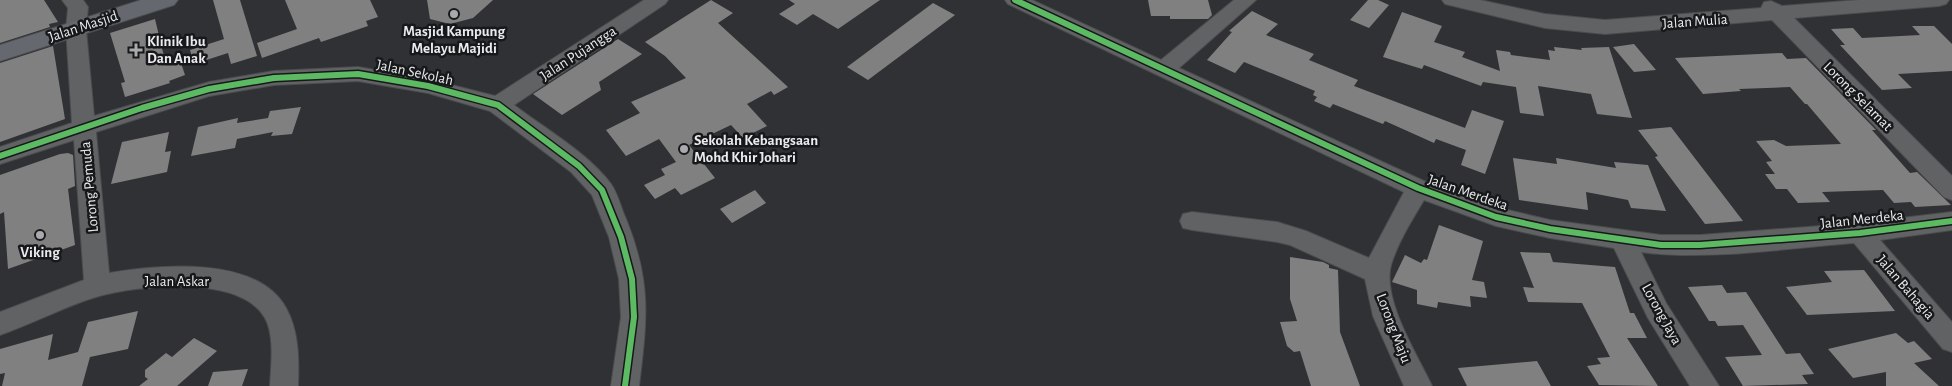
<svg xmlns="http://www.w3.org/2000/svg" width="1952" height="386" viewBox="0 0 1952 386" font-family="'Alegreya Sans',sans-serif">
<rect width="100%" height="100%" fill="#2f3134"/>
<path fill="#808080" d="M0 0H44L58 22 49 24 50 27 0 43Z
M213 0H240L257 56 231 64 228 53 194 64 190 50 224 39Z
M285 0H370L378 17 366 21 368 26 321 42 319 38 262 58 257 43 297 29Z
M427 0H493L473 18 450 24 430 19Z
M711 0 733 13 718 23 788 87 774 95 771 91 747 104 767 126 743 138 731 125 689 145 715 178 681 195 675 188 655 199 644 185 665 175 661 169 676 162 659 139 626 156 606 130 640 113 631 102 686 78 665 56 645 42Z
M789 0H880L838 29 813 14 797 25 779 14 795 4Z
M1148 0H1208L1212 15 1208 19H1170V16H1151Z
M1368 0H1378L1389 5 1369 28 1350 20Z
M933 3 955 15 868 80 847 67Z
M1252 11 1278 24 1266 35 1314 54 1309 60 1358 80 1354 86 1465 128 1472 110 1504 121 1485 174 1461 165 1466 150 1436 139 1434 143 1385 121 1383 124 1333 104 1330 108 1314 101 1317 97 1313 95 1315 91 1244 62 1235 73 1207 60 1232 32 1229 31Z
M1402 12 1442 26 1434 42 1465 52 1462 57 1500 71 1496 50 1510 52 1511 55 1550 60 1548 50 1555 51 1554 47 1582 50 1581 48 1609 47 1632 118 1597 114 1591 94 1538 86 1544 116 1520 113 1516 87 1483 82 1481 86 1424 65 1422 69 1383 57Z
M155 19 166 65 180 60 185 75 169 81 170 83 125 97 121 83 125 82 110 33Z
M1912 26H1934L1952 44V71L1898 74 1912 88 1882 90 1840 45H1845L1831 29 1853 28 1862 38 1920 35Z
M618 39 642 54 599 82 601 90 562 115 533 94Z
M1634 44 1656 70 1634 72 1613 47Z
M53 46 65 119 0 142V63Z
M1782 53 1787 59 1806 58 1876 130H1872L1910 173 1917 172 1951 205 1915 207 1911 202 1894 203 1883 190 1822 192 1830 202 1798 203 1787 189H1776L1765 174H1775L1766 162 1772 161 1756 141 1774 140 1786 146 1841 144 1807 104H1805L1790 87 1739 89 1741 91 1703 94 1675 58Z
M301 107 292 134 271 136 273 132 237 139 235 148 191 156 198 127 238 118 237 123 268 118 270 111Z
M1671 127 1743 221 1705 224 1655 157 1658 156 1638 130Z
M169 132 165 152 171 151 167 172 111 184 122 142Z
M68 153 73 155 75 186 68 189 75 245 8 269 4 212 0 214V175L60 154Z
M1513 158 1557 164 1556 158 1616 168 1614 162 1648 165 1666 211 1631 208 1628 200 1586 192 1588 210 1519 200Z
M755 190 766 203 732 223 720 209Z
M1439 225 1483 241 1472 280 1484 282 1487 298 1470 296 1471 307 1438 302 1437 308 1417 304V290L1392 282 1405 255 1421 263 1424 259 1427 260Z
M1520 252 1550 253 1553 262 1615 267 1630 313H1634L1647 338H1627L1658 386 1599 385 1587 366 1601 364 1597 358 1610 357 1582 303 1528 302 1523 287 1534 288Z
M1290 257 1323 262 1329 265V268L1338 270 1340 332 1360 386H1311L1300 351 1294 352 1287 346 1280 322 1297 321 1290 299Z
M1864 270 1895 311 1807 315 1786 287 1832 282 1824 271Z
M1722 285 1727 293 1746 292 1786 354 1800 353 1814 374 1802 375 1808 384 1743 386 1725 357 1762 355 1743 325 1718 326 1715 321H1709L1688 287Z
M138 311 128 349 90 357 82 386H2L5 373 0 374V349L53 334 48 360 78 352 88 322Z
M1896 333 1908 343 1914 341 1932 359 1914 363 1939 386H1886V372L1853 378 1828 349Z
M194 338 217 351 177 386H139L148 379 145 377V370L166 353 172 357Z
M1537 361 1551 386H1467L1458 368Z
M248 369 242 386H208L213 372Z"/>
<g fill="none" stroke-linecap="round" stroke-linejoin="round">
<g stroke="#4b4c4e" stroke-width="2">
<path id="minor" d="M62 0H83L88 7 86 29 94 116 209 82 274 71 358 67 428 79 495 96 644 0H668L665 4 514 105C544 128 588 153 611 184 618 194 621 208 626 219 652 283 647 320 639 386H611L621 317 619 279 609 237 592 195 571 172 490 111 428 93 358 81 274 85 209 96 96 132 109 273C159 265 257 255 286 308 299 331 299 360 298 386H270C271 366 275 336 265 318 240 274 137 285 96 297 63 307 32 324 0 335V312L84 280 74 140 0 164V147L72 123 66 29 68 8Z
M1005 0H1032L1161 60 1234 0H1256L1179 68 1426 182 1499 208 1550 220 1661 235H1700L1860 223 1952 212V230L1880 240 1952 322V352L1943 349 1854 243C1788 248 1706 261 1641 252L1666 303 1719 386H1690L1648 318 1614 248 1550 238 1496 226 1424 200C1412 220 1398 242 1391 265 1382 300 1417 354 1432 386H1404L1373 316 1365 279 1290 245 1277 242 1192 230 1183 228 1180 221 1183 214 1192 212 1277 222 1306 231 1369 258 1404 192 1008 4Z
M1442 0H1480L1545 14 1605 20 1761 8 1764 2 1771 1 1782 6 1859 0H1949L1946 4 1939 6 1794 18 1952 176V200L1944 197 1772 20 1605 34 1545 28 1445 4Z"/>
</g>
<g stroke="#4b4c4e" stroke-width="2">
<path id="major" d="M141 0H178L174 5 0 61V45Z"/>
</g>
<use href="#minor" fill="#616264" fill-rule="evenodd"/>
<use href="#major" fill="#65686e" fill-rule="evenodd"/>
<g stroke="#17181a" stroke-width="9">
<path id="cycleway" d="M1015 0 1418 188 1496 217 1550 229 1661 245H1700L1860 233 1952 221
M0 156 142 108 209 89 274 78 358 74 428 86 498 105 579 166 602 190 621 237 632 279 634 317 625 386"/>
</g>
<use href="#cycleway" stroke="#5cba63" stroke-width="6"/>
</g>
<g fill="#a9aaad" stroke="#17181a" stroke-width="2">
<circle cx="454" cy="14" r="5"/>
<path d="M133.5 42.5h5v5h5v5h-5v5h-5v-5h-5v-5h5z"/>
<circle cx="684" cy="149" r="5"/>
<circle cx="40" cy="235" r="5"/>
</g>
<g text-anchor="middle" stroke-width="5" stroke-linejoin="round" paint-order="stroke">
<g font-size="15" fill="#eaebee" stroke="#17181a">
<text transform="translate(1695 21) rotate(-4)" y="5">Jalan Mulia</text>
<text transform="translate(83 26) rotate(-18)" y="5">Jalan Masjid</text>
<text transform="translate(578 53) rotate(-33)" y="5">Jalan Pujangga</text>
<text transform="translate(415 72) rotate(12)" y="5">Jalan Sekolah</text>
<text transform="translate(1858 96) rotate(45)" y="5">Lorong Selamat</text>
<text transform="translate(89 187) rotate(-95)" y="5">Lorong Pemuda</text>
<text transform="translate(1468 192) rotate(19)" y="5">Jalan Merdeka</text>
<text transform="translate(1862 219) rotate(-6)" y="5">Jalan Merdeka</text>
<text x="177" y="286">Jalan Askar</text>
<text transform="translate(1906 287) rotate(49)" y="5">Jalan Bahagia</text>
<text transform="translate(1662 314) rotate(61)" y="5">Lorong Jaya</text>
<text transform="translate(1394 328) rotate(69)" y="5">Lorong Maju</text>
</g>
<g font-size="15" font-weight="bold" fill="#eaebee" stroke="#17181a">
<text x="454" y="36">Masjid Kampung<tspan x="454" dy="17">Melayu Majidi</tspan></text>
<text x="147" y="46" text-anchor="start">Klinik Ibu<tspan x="147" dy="17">Dan Anak</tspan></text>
<text x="694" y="145" text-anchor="start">Sekolah Kebangsaan<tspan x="694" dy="17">Mohd Khir Johari</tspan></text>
<text x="40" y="257">Viking</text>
</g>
</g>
</svg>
